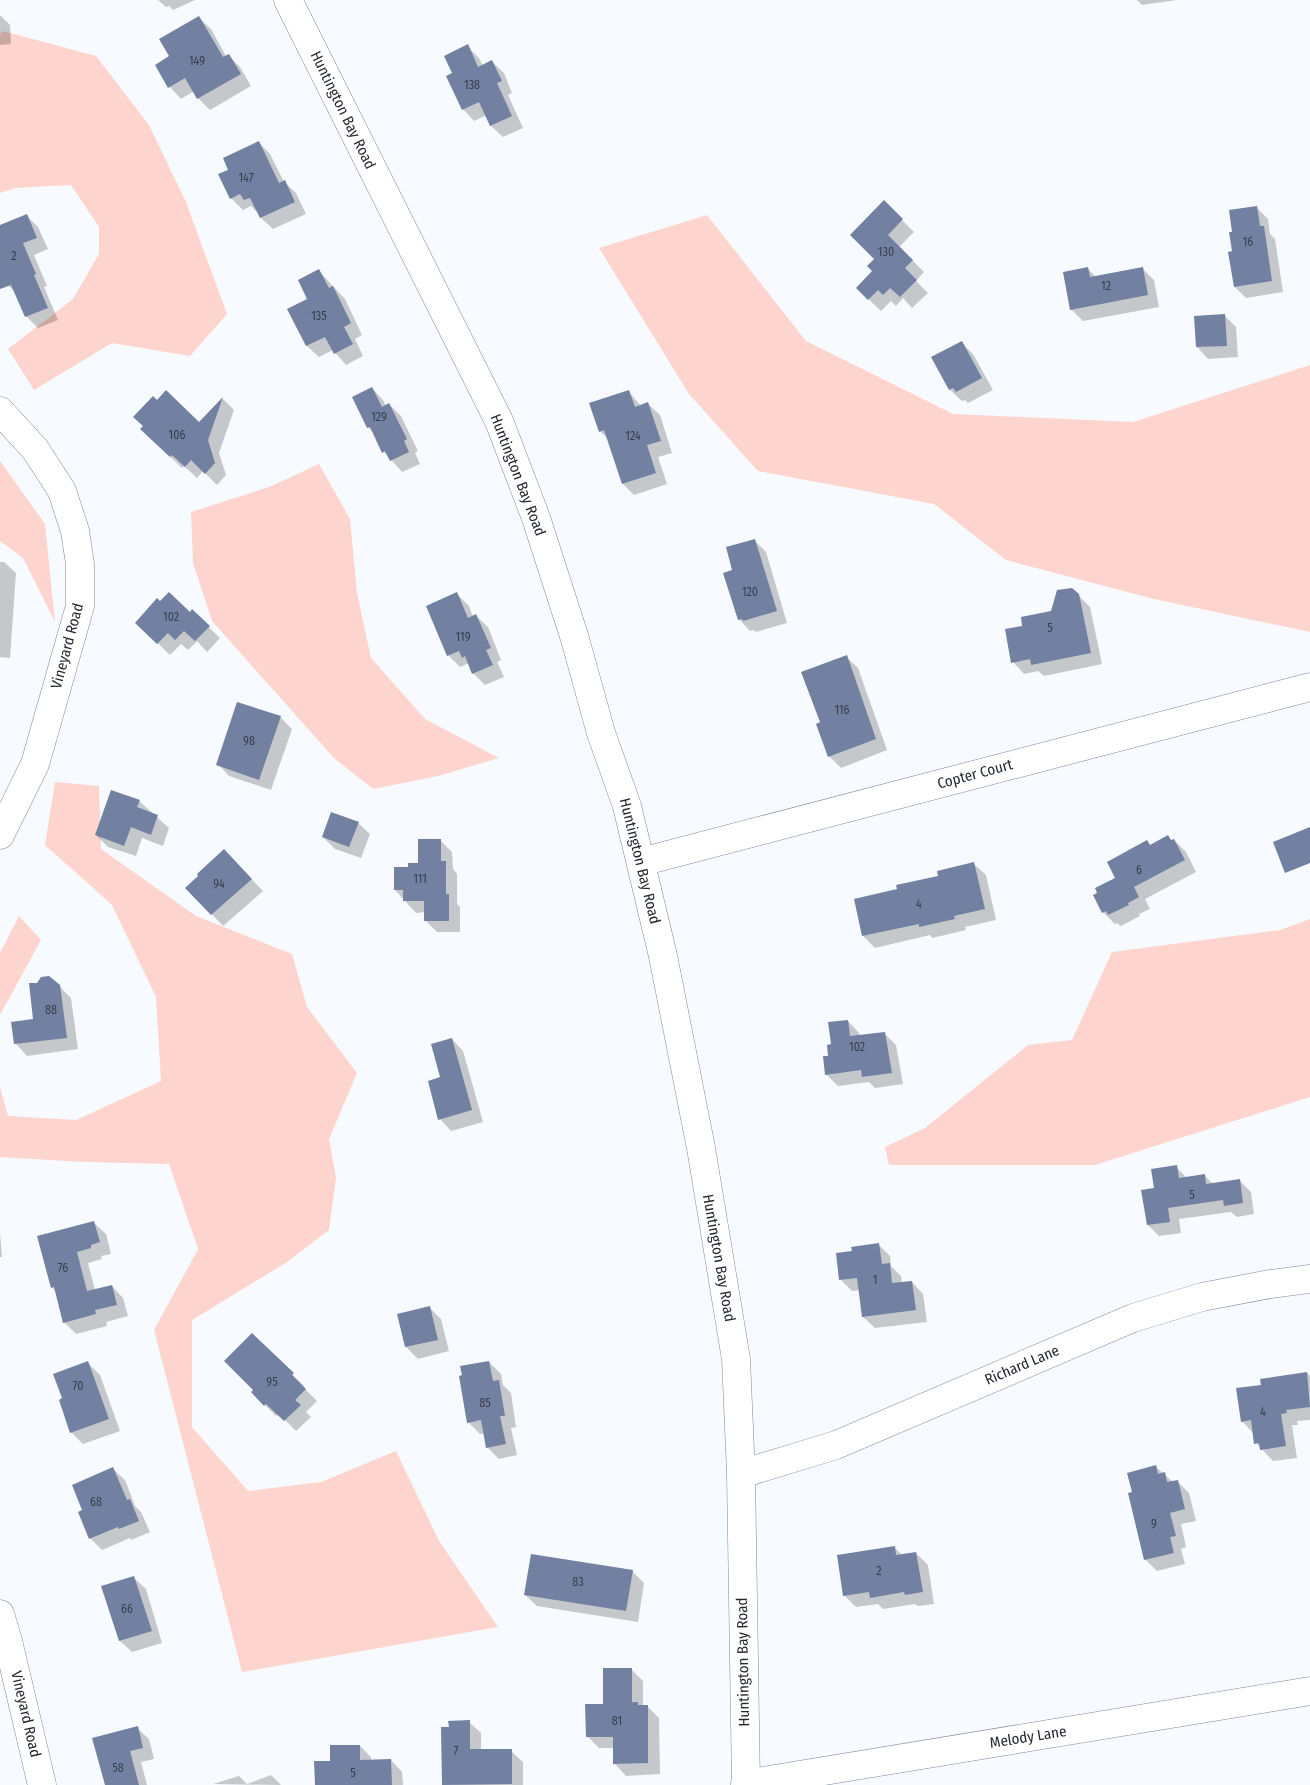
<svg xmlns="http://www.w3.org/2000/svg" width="1310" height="1785" viewBox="0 0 1310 1785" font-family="'Fira Sans Condensed',sans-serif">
<rect width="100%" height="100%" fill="#f7fafe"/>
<path fill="#fdd4ce" d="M3 31 96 56 149 125 186 202 227 314 190 356 112 343 34 390 8 349 73 299 99 254V227L71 185 15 188 0 193V34Z
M707 215 806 341 953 414 1133 422 1310 365V632L1154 599 1006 560 934 504 758 471 689 394 599 248Z
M0 461 45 524 55 622 23 558 0 541Z
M319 464 350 519 357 593 371 658 425 719 499 758 438 776 373 789 334 758 212 621 193 563 191 512 269 487Z
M55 782 99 786 101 849 196 916 292 954 307 1007 357 1073 329 1139 336 1178 329 1230 287 1262 192 1320V1427L248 1491 321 1482 396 1451 439 1541 498 1627 242 1672 154 1330 198 1249 169 1164 83 1162 0 1157V1087L8 1116 76 1120 161 1081 156 997 112 905 45 845Z
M19 916 41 940 0 1015V953Z
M1310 919V1097L1095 1165H889L885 1147 925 1128 1028 1045 1072 1040 1112 952 1280 930Z"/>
<path fill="#0003" d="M158 0H195L173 10 169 6 166 7Z
M1137 0H1177L1142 5Z
M0 15 10 25 11 44 0 45Z
M199 18 211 29 226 56 228 55 240 67 251 86 210 110 198 98 194 91 181 99 170 87 171 57Z
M467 46 479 58 483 66 492 62 504 73 512 93 508 95 523 128 503 137 491 126 487 115 474 121 463 109 453 74Z
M258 142 270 154 284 182 296 193 306 214 273 229 261 218 258 211H256L251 206 243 210 231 198 230 170Z
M884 202 914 232 899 247 924 272 916 281 928 293 912 308 903 298 896 306 891 301 881 311 857 288 874 271Z
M1256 207 1268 219 1270 234 1275 239 1283 292 1246 298 1235 287 1234 233Z
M27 216 38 227 48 249 34 255 47 286 44 287 58 320 38 328 26 316 17 294 8 285 0 266V227Z
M1142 268 1154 280 1159 307 1083 321 1071 309 1088 269 1096 277Z
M319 271 345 299 362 335 355 339 363 356 346 365 333 350 319 357 307 346 289 309 309 299Z
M1225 316 1236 327 1238 357 1208 359 1197 347Z
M961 342 973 354 993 390 968 403 965 400 962 401 950 390 933 358Z
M372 388 383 400 386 406 389 404 401 416 418 451 415 453 420 464 402 472 384 452 375 434 368 427Z
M628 391 641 406 648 404 660 415 672 453 658 457 667 484 634 495 623 484 608 439 600 431Z
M223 399 234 410 219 453 226 475 217 485 203 471 197 478 184 466 182 468 154 441 157 401 199 424Z
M754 540 766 552 787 623 756 632 754 630 750 631 739 619 734 571Z
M0 562H4L16 573 10 658 0 657Z
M457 594 469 606 473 617 476 616 488 627 501 660 497 662 504 677 485 685 473 673 469 663 460 667 449 656 427 606Z
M1078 595 1090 607 1102 664 1044 676 1038 671 1024 674 1013 662 1024 627Z
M160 602 190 614 192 611 220 638 207 652 197 641 188 650 181 644 170 655 137 623Z
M846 657 858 668 887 750 841 768 829 756 821 723Z
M280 717 292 729 271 790 229 776 218 764Z
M139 801 169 828 163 846 142 838 136 856 108 847 96 835Z
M358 823 370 834 361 858 335 849 323 837Z
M1168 837 1172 841 1174 840 1186 852 1196 872 1145 899 1150 909 1139 914 1140 916 1121 926 1117 923 1115 924 1103 912 1117 878 1151 846Z
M441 841 452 852 453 869 457 874V904L460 907V932H437L425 920V912L416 913 395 890 410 868 420 864Z
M235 862 263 891 223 926 187 888Z
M974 864 986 875 996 920 965 927 966 930 932 938 930 935 875 948 863 936 855 900 899 890Z
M37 984 59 986 71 998 78 1049 27 1056 16 1044 35 1020Z
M848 1021 859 1033 860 1036 884 1033 896 1045 903 1084 875 1088 869 1082 838 1086 826 1074 832 1046Z
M452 1039 463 1051 483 1122 451 1131 440 1119 441 1078Z
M1176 1167 1187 1178 1204 1175 1213 1184 1239 1180 1251 1192 1254 1214 1237 1217 1231 1212 1179 1219 1181 1233 1159 1236 1148 1225 1155 1189Z
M94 1223 106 1234 111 1254 101 1256 102 1259 88 1263 95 1290 112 1286 123 1298 128 1316 106 1322 107 1326 76 1334 64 1322 56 1292 52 1287Z
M0 1233 2 1257H0Z
M878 1244 890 1256 891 1266 901 1276 902 1283 912 1282 923 1294 927 1322 875 1328 863 1317 860 1290 852 1291 841 1280 853 1252Z
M429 1307 441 1319 449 1351 418 1359 406 1347 399 1315Z
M252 1335 304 1386 303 1387 317 1401 306 1412 311 1417 296 1431 279 1414 276 1416 252 1392 255 1390Z
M489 1362 501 1374 503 1385 511 1393 516 1427 511 1428 517 1455 499 1459 487 1447 485 1433 480 1434 468 1422Z
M88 1363 100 1375 120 1431 83 1444 71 1432Z
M1307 1373 1310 1376V1420L1297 1421 1298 1425H1292L1297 1458 1273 1461 1256 1443 1253 1433 1242 1421Z
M1156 1467 1173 1482 1177 1481 1189 1493 1196 1521 1181 1524 1186 1547 1181 1549 1185 1564 1157 1571 1145 1559 1133 1493Z
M113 1469 125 1480 135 1506 141 1512 150 1532 131 1540 130 1538 102 1550 90 1538 84 1511Z
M894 1547 902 1555 916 1553 928 1565 934 1604 918 1606 915 1604 883 1609 878 1604 856 1607 845 1596 838 1556Z
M632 1571 644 1583 638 1622 537 1606 525 1595Z
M134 1578 146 1589 162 1643 132 1652 120 1641 103 1587Z
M631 1669 643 1681V1706H647L659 1718 660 1774 626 1776 615 1764 614 1748H599L587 1736Z
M469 1722 481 1733V1750L511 1751 523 1762V1785H443L442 1728H450Z
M137 1728 149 1739 154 1759 141 1762 147 1785H106Z
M360 1746 371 1757V1761L391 1760 402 1772 403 1785H316L331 1762Z
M271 1775 281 1785 213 1784 239 1776 247 1784Z"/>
<path fill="#7281a1" d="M199 16 223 57 229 54 241 74 197 99 185 78 168 88 155 65 169 56 159 39Z
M468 44 478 67 492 60 502 81 497 83 512 116 490 126 479 102 462 110 446 76 452 73 444 56Z
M259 141 279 183 285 180 295 202 260 218 250 198 244 200 240 194 230 199 218 174 228 170 223 158Z
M884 200 903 219 888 235 913 260 905 268 917 280 900 297 890 288 883 295 878 290 868 300 856 288 872 271 867 266 874 259 850 235Z
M1257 206 1260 226H1264L1272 281 1234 287 1228 252 1232 251 1229 232H1232L1229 210Z
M27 214 37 238 23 243 36 274 34 275 48 308 25 317 11 285 0 289V225Z
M1088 267 1090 277 1143 267 1148 295 1070 310 1063 272Z
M319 269 329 288 333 286 351 323 344 327 353 344 334 354 325 337 306 346 287 309 307 299 298 280Z
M1225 314 1227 346 1196 347 1194 316Z
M962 341 982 378 956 392 953 388 949 390 931 357Z
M372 387 382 407 389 403 407 439 404 441 409 452 390 461 385 451 382 453 370 427 367 428 352 397Z
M166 390 199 422 223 397 208 440 215 463 205 474 191 460 185 467 172 455 170 457 140 429 143 426 133 417 153 396 157 400Z
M629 390 635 407 648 402 661 441 647 445 656 473 622 484 604 430 599 432 589 403Z
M755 539 777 611 743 621 742 619 738 620 723 573 732 570 726 547Z
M1072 588 1079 594 1091 653 1031 665 1030 659 1011 663 1005 629 1022 626 1021 617 1051 611 1057 590Z
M169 592 190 612 192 609 210 626 195 641 184 631 175 640 168 633 157 644 135 623 157 598 160 601Z
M457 592 468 618 476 614 491 648 486 650 493 665 472 674 465 656 462 658 459 651 447 656 426 606Z
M847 655 876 739 828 757 816 724 820 722 801 672Z
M237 702 281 716 259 780 216 765Z
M111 790 140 800 137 807 158 815 151 835 131 827 124 846 95 835Z
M331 812 359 822 349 847 322 837Z
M1310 827V863L1285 873 1273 842Z
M1168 835 1171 840 1174 839 1185 860 1134 887 1139 897 1128 903 1129 905 1108 915 1106 911 1102 913 1093 895 1097 893 1095 888 1115 878 1107 862 1147 840 1150 845Z
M418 839H441V861H446V894H449V921H424V901H403V890H394V867H408V863H418Z
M224 849 252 879 211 915 185 888 198 876 197 874Z
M974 862 985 909 954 916 955 919 919 927V924L862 936 854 899 897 889 896 885 938 876 937 871Z
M49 976 60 985 67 1038 14 1044 11 1022 33 1019 29 983H37L41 977Z
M848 1020 850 1036 885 1032 892 1073 862 1077 861 1070 825 1075 823 1056H828L827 1045 831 1044 828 1022Z
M452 1038 472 1110 438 1120 428 1081 440 1077 431 1044Z
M1177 1165 1179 1178 1205 1174 1206 1184 1240 1179 1243 1203 1224 1206 1223 1200 1168 1208 1170 1222 1147 1225 1141 1190 1154 1188 1151 1169Z
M94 1221 100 1242 91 1245V1248L77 1252 87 1291 112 1285 117 1305 95 1310 96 1314 63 1323 54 1287 51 1288 37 1236Z
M879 1243 882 1264 890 1263 892 1283 912 1281 916 1310 862 1317 857 1278 839 1280 836 1253 852 1251 851 1247Z
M430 1306 438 1340 405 1347 397 1314Z
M252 1333 294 1373 292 1375 306 1389 295 1400 301 1405 284 1421 266 1404 264 1406 251 1392 253 1390 224 1361Z
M88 1361 109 1419 70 1433 59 1400 62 1398 53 1374Z
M489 1361 493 1381 499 1380 505 1416H500L506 1444 486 1448 481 1420 467 1423 459 1376 462 1375 460 1366Z
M1307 1372 1310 1407 1286 1410 1287 1413 1281 1414 1286 1446 1260 1450 1259 1443 1254 1444 1251 1420 1241 1422 1236 1388 1261 1385 1260 1379Z
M1156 1465 1158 1474 1165 1472 1167 1482 1178 1480 1185 1509 1170 1513 1176 1536 1170 1537 1174 1553 1144 1560 1128 1493 1132 1492 1127 1473Z
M113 1467 127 1500 130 1499 139 1521 119 1529 118 1527 89 1539 78 1512 82 1510 72 1485Z
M895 1546 896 1555 916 1552 923 1592 905 1595 904 1592 870 1598 869 1592 843 1596 837 1555Z
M531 1554 633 1570 626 1611 524 1595Z
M134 1576 152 1631 119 1641 101 1586Z
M603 1668H632V1702H638V1705H648V1763L613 1764V1737H586L585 1704H603Z
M470 1720V1749H512V1784L442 1785 441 1727H449L448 1721Z
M138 1726 143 1748 130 1751 139 1785H105L92 1738Z
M330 1745H360V1760L391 1759 392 1785H315L314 1761H330Z"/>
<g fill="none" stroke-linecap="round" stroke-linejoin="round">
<g stroke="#7f899d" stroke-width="29">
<path id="minor" d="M288 0 499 421 536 518 575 639 601 733 627 806 663 956 701 1148 736 1359 741 1474 746 1785
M0 411 35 449 62 491 75 531 80 564V606L35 764 0 835
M641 862 1310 687
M741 1474 836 1445 1133 1318 1202 1297 1270 1284 1310 1279
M0 1614 8 1641 42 1785
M745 1784 1310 1691"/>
</g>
<use href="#minor" stroke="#fff" stroke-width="28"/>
</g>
<g text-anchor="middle" stroke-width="4" stroke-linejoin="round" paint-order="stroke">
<g font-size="12" fill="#383e4d">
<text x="197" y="65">149</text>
<text x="472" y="89">138</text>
<text x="246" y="182">147</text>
<text x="1248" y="246">16</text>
<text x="886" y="256">130</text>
<text x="14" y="260">2</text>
<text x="1106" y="290">12</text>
<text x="319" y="320">135</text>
<text x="379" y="421">129</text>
<text x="177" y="439">106</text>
<text x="633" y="440">124</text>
<text x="750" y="596">120</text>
<text x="171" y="621">102</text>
<text x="1050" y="632">5</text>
<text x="463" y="641">119</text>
<text x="842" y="714">116</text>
<text x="249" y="745">98</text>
<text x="1139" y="874">6</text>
<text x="420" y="883">111</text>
<text x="219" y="888">94</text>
<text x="919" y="908">4</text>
<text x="51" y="1014">88</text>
<text x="857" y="1051">102</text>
<text x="1192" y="1199">5</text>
<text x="63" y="1272">76</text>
<text x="875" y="1284">1</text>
<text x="272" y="1386">95</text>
<text x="78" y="1390">70</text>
<text x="485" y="1407">85</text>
<text x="1263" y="1416">4</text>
<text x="96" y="1506">68</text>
<text x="1154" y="1528">9</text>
<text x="879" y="1575">2</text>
<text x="578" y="1586">83</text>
<text x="127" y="1613">66</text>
<text x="617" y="1725">81</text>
<text x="456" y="1755">7</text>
<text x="118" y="1772">58</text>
<text x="353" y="1777">5</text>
</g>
<g font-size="15" fill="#242831" stroke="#fff">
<text transform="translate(343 110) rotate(64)" y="5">Huntington Bay Road</text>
<text transform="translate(518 475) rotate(69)" y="5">Huntington Bay Road</text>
<text transform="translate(67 646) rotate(-75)" y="5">Vineyard Road</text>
<text transform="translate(975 774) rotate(-15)" y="5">Copter Court</text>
<text transform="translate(640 861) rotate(76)" y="5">Huntington Bay Road</text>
<text transform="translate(719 1258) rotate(80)" y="5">Huntington Bay Road</text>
<text transform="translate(1022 1365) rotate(-23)" y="5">Richard Lane</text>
<text transform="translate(743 1662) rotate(-91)" y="5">Huntington Bay Road</text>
<text transform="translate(26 1714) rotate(77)" y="5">Vineyard Road</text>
<text transform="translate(1028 1737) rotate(-9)" y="5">Melody Lane</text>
</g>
</g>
</svg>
